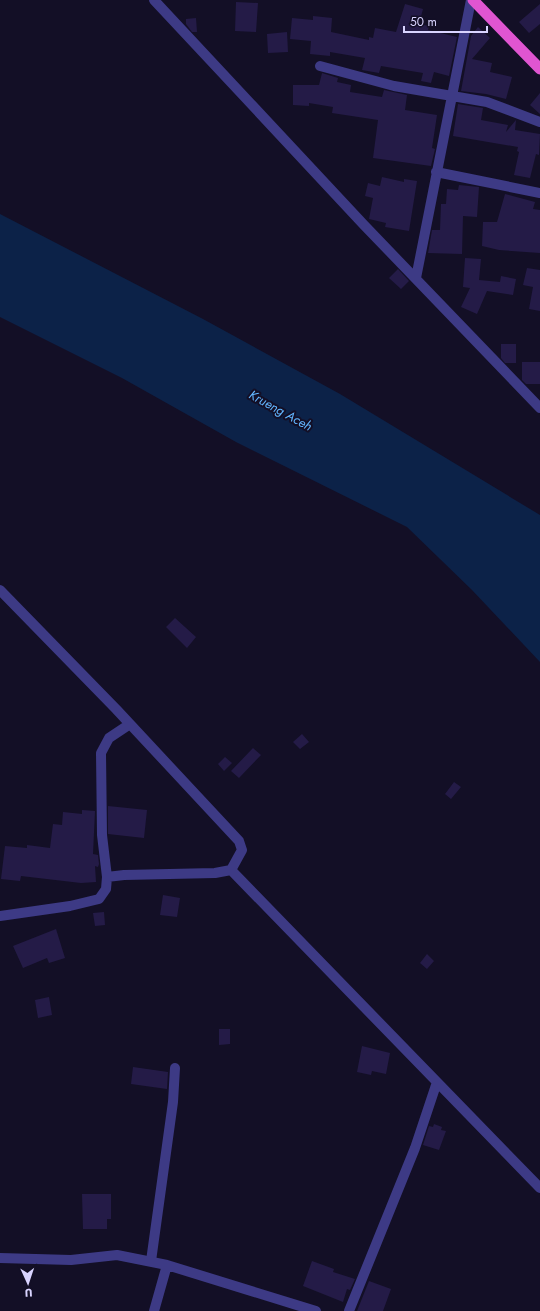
<svg xmlns="http://www.w3.org/2000/svg" width="540" height="1311" viewBox="0 0 540 1311" font-family="Jost,sans-serif">
<rect width="100%" height="100%" fill="#130f26"/>
<path fill="#0c2248" d="M0 214 203 319 340 394 540 515V662L472 590 407 527 236 442 122 378 0 317Z"/>
<path fill="#241b47" d="M236 2 258 3 256 32 235 31Z
M405 4 423 9 419 24 429 26 428 30 457 37 449 76 434 72 431 83 421 81 423 73 381 66 379 73 362 70 365 58 330 52V56L310 54 311 41 290 39 292 18 313 20V16L332 18 331 32 369 40V37L373 38 375 28 396 32Z
M540 4V24L529 33 519 22Z
M196 18 197 32H192L186 24V19Z
M478 27 490 38 472 59 492 63 490 72 512 77 506 99 486 94 461 91 471 36Z
M287 32 288 52 268 53 267 34Z
M322 73 338 78 337 82 351 85 350 92 382 97 384 90 407 95 405 110 437 115 432 148 435 149 431 166 373 158 378 120 332 113 333 107 309 103V106L293 105V85H319Z
M540 93V114L530 105Z
M458 104 483 108 481 120 508 125 506 132 516 120 515 130 540 134 539 155 536 154 530 178 514 175 519 152 517 151 518 147 453 136Z
M382 177 404 182V179L417 181 409 231 385 227 386 223 369 219 373 198 365 196 368 183 380 186Z
M459 185 479 187 477 217 463 216 462 254 428 253 432 230H440L441 204H446L447 189 458 190Z
M505 194 535 202 533 209 540 210V253L499 250 482 246 483 222H497Z
M465 258 481 259 479 280 500 282 501 276 516 279 513 295 487 291 477 314 461 307 470 288 463 287Z
M527 268 540 270V311L529 309 533 287 523 285Z
M398 269 409 281 401 289 389 278Z
M501 344H516V363H505L501 358Z
M522 362H540V384H526L522 380Z
M175 618 196 637 187 648 166 627Z
M302 734 309 742 300 749 293 742Z
M253 748 261 755 239 778 231 771Z
M225 757 232 763 224 771 218 764Z
M454 782 461 787 451 799 445 794Z
M108 806 147 810 144 838 108 834Z
M82 810 95 811 93 854 98 855 99 864 98 867 95 866 96 882 81 883 21 876 20 881 1 879 5 846 27 848V845L50 848 53 824 62 825 63 812 82 814Z
M163 895 180 898 177 917 160 915Z
M104 912 105 925 95 926 93 913Z
M56 929 65 958 49 963 47 958 23 968 13 946Z
M427 954 434 961 427 969 420 963Z
M49 997 52 1015 38 1018 35 1000Z
M219 1029H230V1044L219 1045Z
M362 1046 390 1053 386 1074 372 1071 371 1075 357 1072Z
M133 1067 168 1072 167 1089 131 1084Z
M434 1124 442 1127 441 1130 446 1131 439 1150 423 1145 429 1126 433 1127Z
M82 1194H111V1219H107V1229H83Z
M312 1261 334 1269 333 1272 355 1279 350 1290 347 1289 343 1302 303 1286Z
M369 1281 391 1289 383 1311H357Z"/>
<g fill="none" stroke-linecap="round" stroke-linejoin="round">
<path stroke="#3d3a85" stroke-width="10" d="M154 0 364 225 540 408
M320 66 394 86 487 102 540 122
M436 172 540 193
M416 278 471 0
M0 590 116 709 239 841 242 850 231 870 540 1188
M107 877 102 835 101 753 109 738 130 724
M0 916 70 906 99 899 106 889 107 877 124 875 215 873 231 870
M0 1258 71 1260 117 1255 167 1265 316 1311
M151 1261 173 1102 175 1068
M154 1311 167 1265
M349 1311 415 1148 437 1082"/>
<path stroke="#e055d1" stroke-width="11" d="M473 0 540 69"/>
</g>
<g text-anchor="middle" stroke-width="4" stroke-linejoin="round" paint-order="stroke">
<g font-size="13" font-style="italic" fill="#62b6ff" stroke="#130f26">
<text transform="translate(281 410) rotate(29)" y="5">Krueng Aceh</text>
</g>
</g>
<g transform="translate(28 1283) rotate(177)" stroke="#130f26" stroke-width="3" paint-order="stroke">
<path d="M0-3L7 15L0 10L-7 15Z" fill="#d9d4ff"/>
<text y="-6" font-size="11" font-weight="bold" text-anchor="middle" fill="#d9d4ff">U</text>
</g>
<path d="M404 26v6h83v-6" fill="none" stroke="#d9d4ff" stroke-width="2"/>
<text x="410" y="26" font-size="12" fill="#d9d4ff" stroke="#130f26" stroke-width="3" paint-order="stroke">50 m</text>
</svg>
